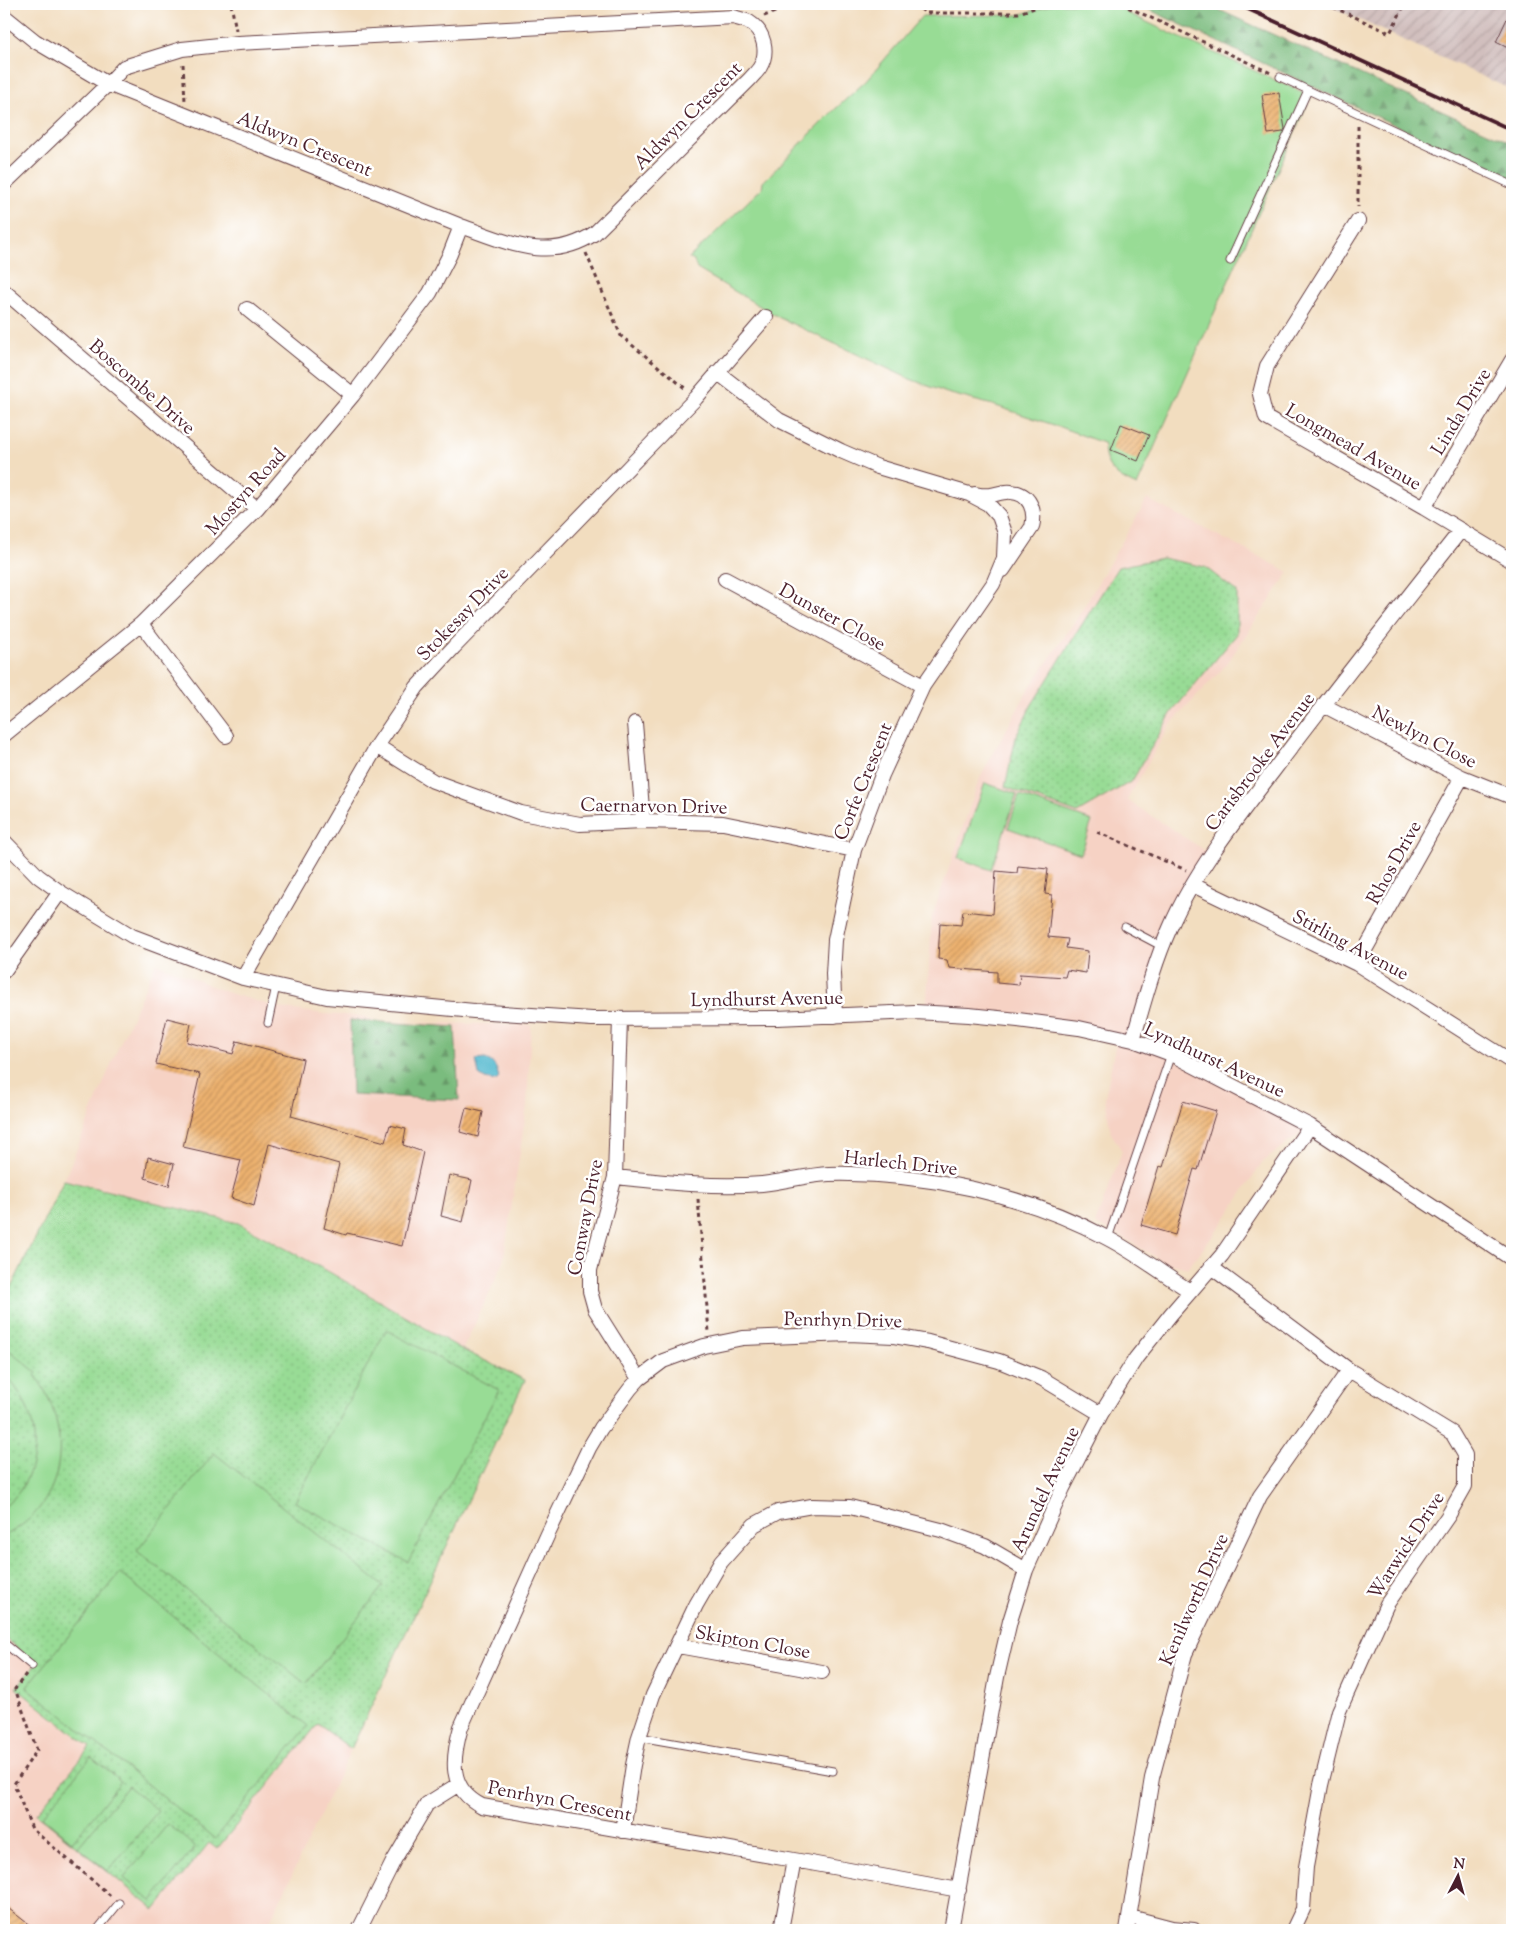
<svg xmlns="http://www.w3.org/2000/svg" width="1516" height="1934" viewBox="0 0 1516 1934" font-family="'Sorts Mill Goudy',serif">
<defs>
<pattern id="industrial-furrows" width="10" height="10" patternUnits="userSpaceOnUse" patternTransform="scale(1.25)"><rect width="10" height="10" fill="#d1bfbe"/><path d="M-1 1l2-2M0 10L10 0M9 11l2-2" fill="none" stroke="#b5a4a3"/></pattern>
<pattern id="forest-firs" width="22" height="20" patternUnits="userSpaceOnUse" patternTransform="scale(1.25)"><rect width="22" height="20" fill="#7abc7e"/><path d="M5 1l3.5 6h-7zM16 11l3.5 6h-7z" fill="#669867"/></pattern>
<pattern id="park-dots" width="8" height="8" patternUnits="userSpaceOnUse" patternTransform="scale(1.25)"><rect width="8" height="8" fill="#98dc95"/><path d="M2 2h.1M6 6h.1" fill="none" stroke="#84bc81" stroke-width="1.8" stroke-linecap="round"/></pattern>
<pattern id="building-hatch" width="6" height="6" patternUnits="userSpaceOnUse" patternTransform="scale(1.25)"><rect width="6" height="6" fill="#edb26f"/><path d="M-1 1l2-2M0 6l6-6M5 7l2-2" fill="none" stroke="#c2905b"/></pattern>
</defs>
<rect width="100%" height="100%" fill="#fff"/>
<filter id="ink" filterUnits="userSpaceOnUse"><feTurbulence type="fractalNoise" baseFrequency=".02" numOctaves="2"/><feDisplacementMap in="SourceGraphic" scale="10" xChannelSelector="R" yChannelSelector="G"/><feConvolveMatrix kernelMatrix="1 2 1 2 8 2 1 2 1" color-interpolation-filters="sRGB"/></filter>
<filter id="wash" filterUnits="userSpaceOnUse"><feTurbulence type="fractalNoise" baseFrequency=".0096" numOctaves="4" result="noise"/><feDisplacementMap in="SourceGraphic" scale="20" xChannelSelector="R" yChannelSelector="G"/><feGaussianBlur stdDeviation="1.12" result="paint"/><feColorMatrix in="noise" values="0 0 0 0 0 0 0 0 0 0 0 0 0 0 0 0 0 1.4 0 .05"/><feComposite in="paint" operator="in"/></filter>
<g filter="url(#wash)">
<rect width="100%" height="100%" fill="#f2ddbf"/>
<path fill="#f6d2c4" d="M1147 499 1289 572 1226 665 1169 726 1127 800 1212 855 1170 927 1133 1039 1310 1126 1263 1162 1219 1228 1188 1268 1163 1262 1116 1233 1095 1224 1122 1151 1111 1133 1105 1098 1117 1036 926 1013 932 917 979 780 1028 690 1078 617Z
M156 963 226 992 280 1008 325 1014 359 1016 383 1022 531 1025 527 1106 503 1263 463 1349 525 1380 266 1930H4V1302L57 1198 114 1057Z"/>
<path fill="url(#industrial-furrows)" d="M1325 4H1512V90Z"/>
<path fill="url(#forest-firs)" stroke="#626e54" d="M1137 4H1206L1481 129 1512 143V180Z
M350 1020 455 1027 459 1100 352 1095Z"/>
<path fill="url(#park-dots)" stroke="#717e60" d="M1162 558 1205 567 1237 592V634L1172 712 1132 781 1077 813 1005 787 1016 737 1031 706 1118 567Z
M64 1180 238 1223 331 1273 463 1350 525 1380 351 1749 318 1724 217 1849 209 1843 155 1910 36 1814 90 1747 16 1688 36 1664 4 1637V1302Z"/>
<path fill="#98dc95" stroke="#717e60" d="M1054 4H1114L1128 13 1172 34 1311 96 1137 486C1123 480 1108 472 1105 455 1104 451 1105 448 1103 443L1060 427 993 405 947 393 910 379 780 318 697 269 694 261 689 258 762 188 763 182 831 113 866 81 922 16 1019 15Z
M985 783 1017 794 991 870 958 858Z
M1019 795 1092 821 1081 854 1008 828Z
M386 1330 499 1390 408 1562 295 1502Z
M4 1346 37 1373 35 1375C74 1429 68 1505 4 1536V1507C47 1473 42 1411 4 1374Z
M214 1453 383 1586 306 1684 137 1551Z
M120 1573 308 1726 215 1839 27 1687Z
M91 1757 121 1781 72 1842 42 1817Z
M128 1786 158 1811 108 1871 78 1847Z
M168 1824 195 1847 152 1901 124 1878Z"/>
<path fill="#4fb7ce" stroke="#4c6b7c" d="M485 1059C495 1062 497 1069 499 1078L496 1081 485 1079 479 1075 476 1060Z"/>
<g id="blocks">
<path fill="url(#building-hatch)" d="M1512 8V50L1496 42Z
M1279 93 1285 129 1283 132 1268 134 1262 95Z
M1121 424 1149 435 1138 461 1111 450Z
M1018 866 1048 869 1045 894 1052 895 1048 937 1068 939 1066 948 1088 951 1086 973 1067 970 1065 977 1020 974 1019 985 997 983V972L949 968 947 960 938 959 940 923 961 925 963 911 993 914 996 871 1017 873Z
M167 1018 191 1024 187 1042 233 1054 237 1041 303 1059 291 1116 385 1142 390 1125 406 1129 403 1145 423 1152 402 1246 347 1233 346 1235 324 1228 339 1164 269 1144 254 1206 231 1198 241 1160 183 1147 200 1074 156 1064Z
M1183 1101 1216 1111 1198 1170 1194 1169 1175 1235 1141 1225 1159 1166 1163 1167Z
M466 1108 483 1112 478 1137 460 1132Z
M148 1157 174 1164 169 1186 145 1178Z
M449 1175 472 1180 463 1222 441 1216Z
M4 1905 36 1930H4Z"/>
</g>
</g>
<g filter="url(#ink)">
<use href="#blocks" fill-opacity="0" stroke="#633c41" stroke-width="1"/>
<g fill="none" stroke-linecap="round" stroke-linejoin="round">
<g stroke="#633c41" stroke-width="9">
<path id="service" d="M1280 77 1512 185
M1230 261 1308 90
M1125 927 1163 947
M268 1023 276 986
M1108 1238 1171 1054
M4 1643 32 1666
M639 1737 833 1771
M97 1930 119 1903"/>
</g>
<g stroke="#633c41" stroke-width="16">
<path id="minor" d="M4 16 35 41 108 84 461 226C507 242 549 264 595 233L750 79C753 75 758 71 760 67 769 52 764 31 749 22 745 20 739 19 734 17L238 43 182 49 124 67 108 84 4 184
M1358 221 1267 366 1260 394 1266 418 1424 508 1512 561
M4 291 257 509
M247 309 353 395
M717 372 779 420 841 451 878 467 969 494 988 504 999 516 1005 533 1004 558 993 584 923 686 882 775 854 850 835 940 833 974 835 1016
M975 494C980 495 985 496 991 495 997 494 1004 491 1011 492 1030 493 1036 511 1032 527L1003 570
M1424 508 1512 360
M725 579 923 686
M141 624 226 736
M1323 705 1462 777 1512 797
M635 723 643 821
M4 735 141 624 257 509 353 395 430 293 450 254 461 226
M377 746 433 781 521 813 580 824 643 821 723 823 854 850
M4 841 38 876 60 892 132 936 243 978 327 997 474 1011 592 1019 777 1018 915 1012 969 1015 1018 1020 1079 1028 1133 1040 1171 1054 1310 1126 1512 1259
M1193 885 1357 964 1512 1062
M1357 964 1462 777
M4 971 60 892
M243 978 377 746 417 687 454 647 696 398 766 317
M620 1019 615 1177 590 1270V1291L595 1309 639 1379
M1133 1040C1144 1002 1154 964 1170 928 1194 872 1237 818 1274 770 1335 689 1398 610 1461 530
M615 1177C664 1182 712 1188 762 1184 784 1182 807 1175 829 1174 922 1172 1026 1194 1107 1238 1136 1253 1163 1274 1190 1291
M1211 1267 1349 1370 1452 1433 1465 1455V1486L1448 1516 1387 1604 1339 1711 1321 1785 1306 1867 1303 1909 1293 1930
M678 1646 822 1672
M623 1831 633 1765 639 1737 653 1695 696 1605 721 1562 754 1525 778 1512 812 1506 850 1507 941 1530 985 1546 1026 1570
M959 1890 794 1860 482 1806C448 1789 452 1759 461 1727L548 1534 589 1448 601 1428 630 1389 639 1379 663 1361 704 1346 743 1338 849 1334 894 1336 928 1342 999 1361 1041 1378 1101 1414
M1130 1917 1172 1928 1194 1930
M359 1930 394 1860 427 1804 459 1784
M781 1930 794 1860
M951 1930 997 1677 1010 1621 1026 1570 1063 1488 1101 1414 1136 1358 1171 1314 1222 1255 1310 1126
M1127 1930 1152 1778 1185 1654 1260 1496 1349 1370"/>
</g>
<path stroke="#633c41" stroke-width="3" stroke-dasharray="4 4" stroke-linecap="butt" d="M231 4 236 30
M914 4 926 13H1018L1048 4
M1121 4 1271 73
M1326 4 1390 33 1405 4
M764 16 797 4
M183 64 185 101
M1358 126V207
M586 253 621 336 686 389
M1097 832 1186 870
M698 1199 709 1332
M26 1674 15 1689 37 1750 14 1784 32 1829 111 1896"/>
<use href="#service" stroke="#fff" stroke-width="7"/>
<use href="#minor" stroke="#fff" stroke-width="14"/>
<path stroke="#4a1f2b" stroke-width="4" d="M1237 4 1512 130"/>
<path stroke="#633c41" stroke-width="3" stroke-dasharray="4 4" stroke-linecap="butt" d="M1128 7 1129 4"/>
</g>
</g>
<g text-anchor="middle" stroke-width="5" stroke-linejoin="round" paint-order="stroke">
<g font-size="19" fill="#4a1f2b" stroke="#fff">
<text transform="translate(687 115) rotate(-45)" y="7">Aldwyn Crescent</text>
<text transform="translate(305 143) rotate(22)" y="7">Aldwyn Crescent</text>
<text transform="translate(143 386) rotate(41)" y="7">Boscombe Drive</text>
<text transform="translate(1460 411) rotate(-59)" y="7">Linda Drive</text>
<text transform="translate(1354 446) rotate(30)" y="7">Longmead Avenue</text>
<text transform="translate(245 491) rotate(-48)" y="7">Mostyn Road</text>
<text transform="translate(462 613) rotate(-46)" y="7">Stokesay Drive</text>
<text transform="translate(833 616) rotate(29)" y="7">Dunster Close</text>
<text transform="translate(1425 736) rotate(27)" y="7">Newlyn Close</text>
<text transform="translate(1259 761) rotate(-53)" y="7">Carisbrooke Avenue</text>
<text transform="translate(862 781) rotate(-68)" y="7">Corfe Crescent</text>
<text transform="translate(654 805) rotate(1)" y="7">Caernarvon Drive</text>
<text transform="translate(1393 862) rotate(-61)" y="7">Rhos Drive</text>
<text transform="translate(1351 944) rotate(28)" y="7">Stirling Avenue</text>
<text transform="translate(767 998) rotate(-1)" y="7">Lyndhurst Avenue</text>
<text transform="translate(1215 1059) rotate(25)" y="7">Lyndhurst Avenue</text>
<text transform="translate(901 1162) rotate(6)" y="7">Harlech Drive</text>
<text transform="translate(584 1217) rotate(-79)" y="7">Conway Drive</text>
<text transform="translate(843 1319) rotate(1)" y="7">Penrhyn Drive</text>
<text transform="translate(1044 1489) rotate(-65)" y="7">Arundel Avenue</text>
<text transform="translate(1405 1545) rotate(-57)" y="7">Warwick Drive</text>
<text transform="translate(1193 1599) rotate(-66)" y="7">Kenilworth Drive</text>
<text transform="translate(753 1641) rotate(10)" y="7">Skipton Close</text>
<text transform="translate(560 1800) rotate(11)" y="7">Penrhyn Crescent</text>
</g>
</g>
<rect width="1516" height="1934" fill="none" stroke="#fff" stroke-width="20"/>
<g transform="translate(1458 1876) rotate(6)" stroke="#ffffff" stroke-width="4" paint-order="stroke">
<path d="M0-4L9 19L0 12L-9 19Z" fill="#4a1f2b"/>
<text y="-8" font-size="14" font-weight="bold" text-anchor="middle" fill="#4a1f2b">N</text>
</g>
</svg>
